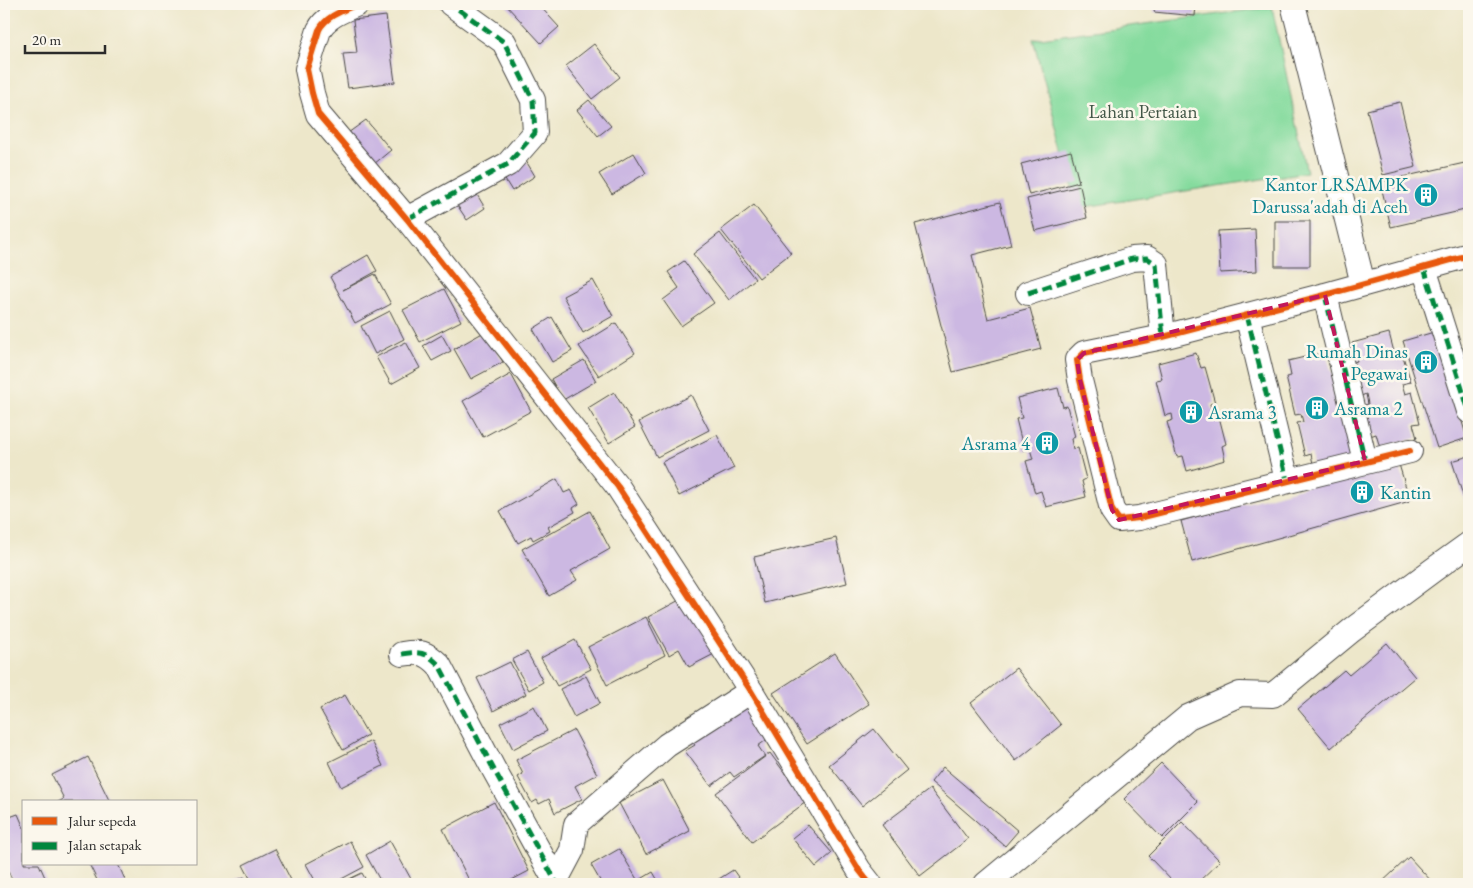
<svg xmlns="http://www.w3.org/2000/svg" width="1473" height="888" viewBox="0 0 1473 888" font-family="'EB Garamond',serif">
<rect width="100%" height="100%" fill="#fbf7ec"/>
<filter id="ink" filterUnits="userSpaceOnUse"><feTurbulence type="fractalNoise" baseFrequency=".02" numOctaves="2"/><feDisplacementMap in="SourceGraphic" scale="10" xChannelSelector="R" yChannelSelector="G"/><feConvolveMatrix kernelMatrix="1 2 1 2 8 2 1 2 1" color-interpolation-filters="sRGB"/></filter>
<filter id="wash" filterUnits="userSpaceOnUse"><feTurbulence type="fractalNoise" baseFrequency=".0096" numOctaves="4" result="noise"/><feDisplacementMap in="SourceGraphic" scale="20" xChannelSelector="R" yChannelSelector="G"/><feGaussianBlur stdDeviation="1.12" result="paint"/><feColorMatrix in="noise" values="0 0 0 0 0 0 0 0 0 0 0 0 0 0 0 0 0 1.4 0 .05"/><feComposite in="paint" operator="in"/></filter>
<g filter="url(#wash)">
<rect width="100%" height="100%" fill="#ede7ca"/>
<path fill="#85db9e" stroke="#588364" d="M1272 7 1307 172 1078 208 1033 39Z"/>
<g id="blocks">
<path fill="#ccb8e2" d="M505 4H538L559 27 541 43Z
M1155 4H1196L1195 16 1154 12Z
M1209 4H1248V8L1209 6Z
M386 16 395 82 348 88 343 54 357 53 353 20Z
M594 44 620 77 592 99 566 66Z
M589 100 611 126 598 136 577 110Z
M1400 102 1416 167 1383 175 1367 110Z
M366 120 391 150 374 164 348 133Z
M1071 151 1079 182 1029 195 1021 164Z
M634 153 646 173 612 194 599 174Z
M523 156 535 176 512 191 499 170Z
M1469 162V209L1391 227 1380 182Z
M1080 186 1087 218 1035 231 1027 199Z
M476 193 485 208 467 220 457 205Z
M1000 202 1011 245 972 255 988 319 1030 308 1041 349 953 372 915 224Z
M754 205 791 253 759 278 721 230Z
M1275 221H1310V266H1275Z
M1255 229 1257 271 1220 273 1218 231Z
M720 233 755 279 729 300 693 254Z
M368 255 377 271 343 290 375 274 391 304 355 323 330 277Z
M684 261 714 303 681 326 663 300 679 288 668 272Z
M593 280 613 316 583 333 563 296Z
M444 289 461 321 420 342 403 310Z
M390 311 404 339 375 354 361 326Z
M552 317 572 351 552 362 533 329Z
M616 323 635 353 599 376 579 346Z
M486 331 503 362 471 379 454 349Z
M1434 332 1467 438 1437 448 1403 341Z
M1389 333 1394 352 1401 350 1411 382 1402 384 1405 394 1412 392 1420 423 1413 424 1417 438 1380 448 1376 434 1370 436 1362 406 1368 404 1366 394 1361 396 1351 363 1357 361 1352 343Z
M442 335 451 351 432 361 423 346Z
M406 342 420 368 391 384 376 357Z
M1326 352 1330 367 1345 404 1339 405 1341 412 1347 411 1353 459 1314 469 1311 454 1305 456 1297 423 1303 422 1301 414 1295 415 1286 377 1291 376 1288 361Z
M1196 353 1201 368 1205 367 1215 403 1210 404 1212 410 1217 409 1226 444 1222 446 1225 460 1187 471 1183 456 1177 457 1167 422 1173 420 1172 414 1165 416 1156 380 1162 379 1158 363Z
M584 360 596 381 563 400 551 379Z
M511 374 531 411 483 437 463 401Z
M1058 388 1063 407 1067 406 1075 437 1071 439 1073 449 1078 448 1086 479 1082 481 1086 497 1046 507 1041 491 1035 493 1026 461 1033 459 1030 449 1024 451 1016 419 1022 418 1017 398Z
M614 392 635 427 609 443 588 408Z
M691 395 709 430 657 457 639 422Z
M717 435 734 468 679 496 662 462Z
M1469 456V507L1467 508 1452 461Z
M1398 461 1410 501 1192 562 1181 521Z
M557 479 564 493 571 490 579 504 573 508 575 512 548 527 550 531 533 540 531 536 518 543 500 511Z
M590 511 610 549 571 571 577 580 549 596 522 549Z
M836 538 847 583 765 603 754 557Z
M685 597 716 653 689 667 679 649 669 655 648 617Z
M646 617 665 655 607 685 588 647Z
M575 640 591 669 557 686 541 658Z
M1387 643 1415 677 1331 748 1298 709 1344 670 1349 675Z
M527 652 543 682 529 690 512 660Z
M835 653 869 704 807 744 773 693Z
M510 662 526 694 493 711 477 678Z
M1016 668 1061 725 1016 761 971 703Z
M586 676 600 703 574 717 560 689Z
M345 695 368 735 343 750 320 709Z
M747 701 772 736 758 746 765 756 734 777 730 772 711 786 685 751 695 745 688 735Z
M534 706 547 731 513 749 500 723Z
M874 729 907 770 862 806 829 765Z
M574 730 597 774 575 786 582 799 555 813 549 799 539 804 537 800 532 803 518 777 523 774 516 760Z
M371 741 383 766 341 787 329 762Z
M770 753 806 802 752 842 716 793Z
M88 757 110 802H58L64 799 52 775Z
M1161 763 1198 802 1162 838 1124 799Z
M943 767 1018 831 1005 846 931 782Z
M663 780 690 831 646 854 619 803Z
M930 789 968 839 920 876 882 825Z
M494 802 529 871 504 884H471L443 829Z
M18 814 24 828V864H39L48 884H14L4 861V819Z
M1182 822 1220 861 1196 884H1175L1148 856Z
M808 825 832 853 816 867 792 838Z
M350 841 364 867 332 884H317L306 864Z
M390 841 411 879 402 884H382L366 855Z
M275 849 293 884H253L243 865Z
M619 849 638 881 653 872 660 884H602L591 865Z
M1409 857 1434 884H1380Z
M89 864H118L127 884H99Z
M733 870 743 884H711Z
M362 873 368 884H341V883Z
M244 877 248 884H230Z"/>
</g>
</g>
<g filter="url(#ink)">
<use href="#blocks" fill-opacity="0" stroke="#484743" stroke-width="1"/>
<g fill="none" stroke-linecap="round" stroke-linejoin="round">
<g stroke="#484743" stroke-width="26">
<path id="street" d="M357 4C344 10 326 16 319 30L307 69 312 93 318 114 407 219 618 487 751 691 859 870 870 884
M1293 4 1363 284
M407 219 508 164 535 133 533 100 504 42 451 4
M1424 268 1469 411
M1028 293 1132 259 1147 258 1156 264 1163 337
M1325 295 1365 461
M1247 315 1287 480
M1410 451 1139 518 1119 520 1112 510 1080 380 1077 360 1084 353 1163 337 1325 295 1469 255
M402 654C420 651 426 652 439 665L493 768 556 882
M554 884 572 850 576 824 667 745 751 691
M986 884 1188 717 1240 694 1273 695 1352 630 1433 570 1469 544"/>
</g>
<use href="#street" stroke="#fff" stroke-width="24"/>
<path stroke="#00873e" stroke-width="5" stroke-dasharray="10 5" stroke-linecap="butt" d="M407 219 508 164 535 133 533 100 504 42 451 4
M1424 268 1469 411
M1028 293 1132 259 1147 258 1156 264 1163 337
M1325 295 1365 461
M1247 315 1287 480
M402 654C420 651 426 652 439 665L493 768 556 882"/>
<g stroke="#fbf7ec" stroke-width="9">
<path id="cycleway" d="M357 4C344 10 326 16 319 30L307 69 312 93 318 114 407 219 618 487 751 691 859 870 870 884
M1410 451 1139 518 1119 520 1112 510 1080 380 1077 360 1084 353 1163 337 1325 295 1469 255"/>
</g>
<use href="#cycleway" stroke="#e8590c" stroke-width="6"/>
</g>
</g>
<path fill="none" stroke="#c2185b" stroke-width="4" stroke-dasharray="10 6" stroke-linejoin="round" d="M1325 295 1365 461 1119 520 1112 510 1080 380 1077 360 1084 353Z"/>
<defs>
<g id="building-disc" transform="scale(1.25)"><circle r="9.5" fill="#0f9aa8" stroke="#fbf7ec"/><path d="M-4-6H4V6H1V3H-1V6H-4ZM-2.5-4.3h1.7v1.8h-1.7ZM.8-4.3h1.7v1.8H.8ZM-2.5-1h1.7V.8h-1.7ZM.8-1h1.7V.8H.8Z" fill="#fff"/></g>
</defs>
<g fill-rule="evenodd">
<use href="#building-disc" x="1426" y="195"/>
<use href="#building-disc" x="1426" y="362"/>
<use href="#building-disc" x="1317" y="408"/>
<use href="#building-disc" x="1191" y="412"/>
<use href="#building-disc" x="1047" y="443"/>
<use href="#building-disc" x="1362" y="492"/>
</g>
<g text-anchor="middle" stroke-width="5" stroke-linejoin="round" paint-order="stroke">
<g font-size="19" fill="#425748" stroke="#fbf7ec">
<text x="1143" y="118">Lahan Pertaian</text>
</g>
<g font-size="19" fill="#0d838f" stroke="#fbf7ec" text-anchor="end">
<text x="1408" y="191">Kantor LRSAMPK<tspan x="1408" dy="22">Darussa'adah di Aceh</tspan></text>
<text x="1408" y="358">Rumah Dinas<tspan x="1408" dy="22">Pegawai</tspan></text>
<text x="1334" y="415" text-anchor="start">Asrama 2</text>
<text x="1208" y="419" text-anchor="start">Asrama 3</text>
<text x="1030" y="450">Asrama 4</text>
<text x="1380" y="499" text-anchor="start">Kantin</text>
</g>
</g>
<rect width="1473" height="888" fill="none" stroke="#fbf7ec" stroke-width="20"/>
<rect x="22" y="800" width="175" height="65" fill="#fbf7ec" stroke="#a8a59f"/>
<rect x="32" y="817" width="25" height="8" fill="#e8590c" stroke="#a8a59f"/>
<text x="68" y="826" font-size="15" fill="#2b2b2b">Jalur sepeda</text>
<rect x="32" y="842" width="25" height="8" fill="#00873e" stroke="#a8a59f"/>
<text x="68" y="850" font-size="15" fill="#2b2b2b">Jalan setapak</text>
<path d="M25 45v8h80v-8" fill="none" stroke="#2b2b2b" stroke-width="2.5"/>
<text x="32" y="45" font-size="15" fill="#2b2b2b" stroke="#fbf7ec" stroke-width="4" paint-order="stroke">20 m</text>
</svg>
